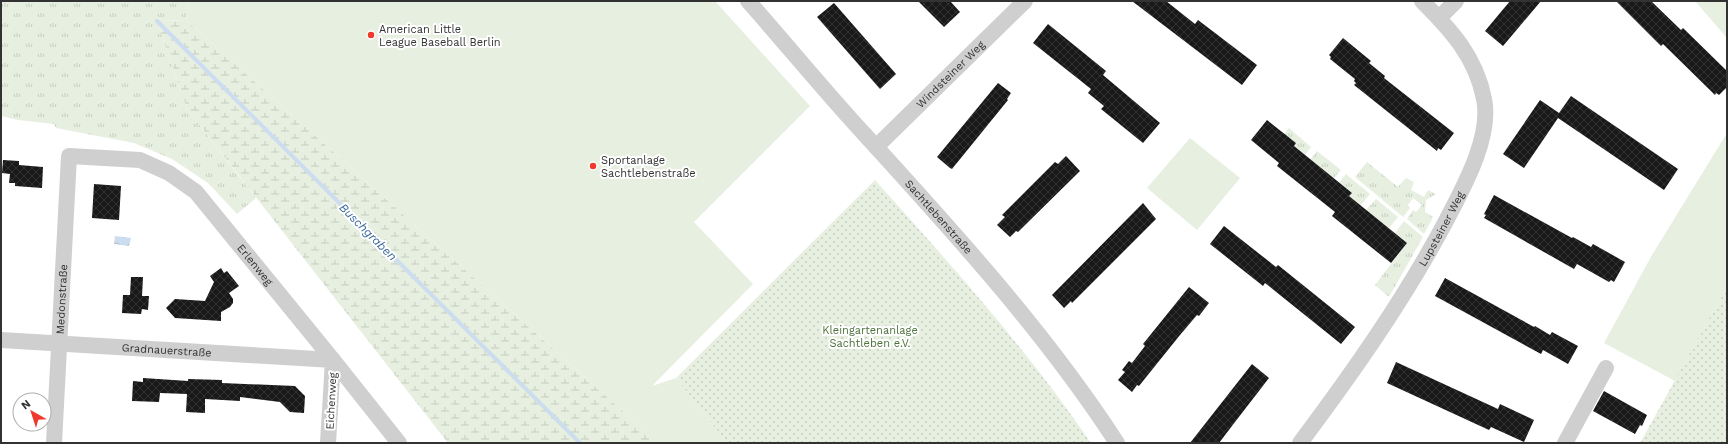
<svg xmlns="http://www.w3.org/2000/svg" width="1728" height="444" viewBox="0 0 1728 444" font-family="'Work Sans',sans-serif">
<defs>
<pattern id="grass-tufts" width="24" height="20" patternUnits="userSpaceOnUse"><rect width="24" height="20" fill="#e6efe0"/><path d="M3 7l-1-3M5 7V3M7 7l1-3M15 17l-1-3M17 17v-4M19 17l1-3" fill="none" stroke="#c6cdc1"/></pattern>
<pattern id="wetland-marsh" width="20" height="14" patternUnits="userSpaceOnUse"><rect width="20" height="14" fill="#e6efe0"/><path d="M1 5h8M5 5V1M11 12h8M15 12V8" fill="none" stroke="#c6cdc1"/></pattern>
<pattern id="garden-dots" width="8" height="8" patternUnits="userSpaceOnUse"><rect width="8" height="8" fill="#e6efe0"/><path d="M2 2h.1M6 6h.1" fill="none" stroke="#c6cdc1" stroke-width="1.8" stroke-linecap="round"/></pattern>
<pattern id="water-waves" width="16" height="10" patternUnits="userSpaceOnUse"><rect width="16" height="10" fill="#ccddef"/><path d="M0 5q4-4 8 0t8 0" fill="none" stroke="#b0becd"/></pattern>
<pattern id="building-cross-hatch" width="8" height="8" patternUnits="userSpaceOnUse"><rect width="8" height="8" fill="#191919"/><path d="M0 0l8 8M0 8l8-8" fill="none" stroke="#323232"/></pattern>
</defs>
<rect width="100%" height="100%" fill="#fff"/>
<path fill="url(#grass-tufts)" d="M1 1H188L186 20 157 21 187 109 256 198 237 214 208 183 172 159 134 143 56 128 54 124 18 120 1 116Z
M1289 128 1311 147 1305 155 1294 146 1296 143 1284 134Z
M1317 151 1341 170 1334 178 1310 160Z
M1367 162 1398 187 1406 178 1414 182 1411 190 1424 197 1428 190 1436 194 1426 200 1425 212 1433 217 1424 234 1407 219 1413 210 1416 212 1422 205 1413 198 1408 205 1410 208 1403 217 1355 177Z
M1346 174 1370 194 1361 205 1349 196 1351 193 1339 183Z
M1376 199 1398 217 1389 228 1366 210Z
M1404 221 1423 237 1389 297 1375 285 1407 243 1395 233Z"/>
<path fill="url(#wetland-marsh)" d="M186 20 644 430 654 443H448L187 109 157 21Z"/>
<path fill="#e6efe0" d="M188 1H715L810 106 694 222 753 284 652 386 676 378 727 443H654L644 430 186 20Z
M1695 1H1727V38Z
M1727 133V287L1675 381 1604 343 1652 255Z
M1190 138 1240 178 1197 230 1147 188Z"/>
<path fill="url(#garden-dots)" d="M875 180C951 265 1027 349 1091 443H727L676 378Z
M1727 287V443H1640Z"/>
<path fill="url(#water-waves)" d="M115 236 131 238 129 246 114 244Z"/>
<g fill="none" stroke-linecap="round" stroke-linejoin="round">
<path stroke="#ccddef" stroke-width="4" d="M157 21 580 443"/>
</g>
<path fill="url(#building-cross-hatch)" d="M918 1H950L960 12 944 27Z
M1132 1H1166L1195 24 1198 20 1257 65 1242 85Z
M1510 1H1541L1503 46 1485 31Z
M1616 1H1651L1681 30 1683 28 1727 71V87L1719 95 1716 93 1715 95 1663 44 1661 46Z
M834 3 896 74 880 89 817 17Z
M1048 24 1106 71 1103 75 1160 123 1143 143 1101 109 1104 106 1088 93 1091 89 1033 43Z
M1343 38 1371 61 1369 63 1385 76 1384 78 1454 133 1441 150 1438 148 1437 151 1354 85 1356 83 1354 81 1355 79 1330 59 1331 57 1329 55Z
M998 83 1011 93 1007 99 1008 100 952 169 950 168 937 157Z
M1571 96 1678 169 1664 190 1558 118 1524 168 1503 154 1540 100 1559 113Z
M1267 120 1296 143 1294 146 1352 193 1349 196 1407 243 1391 263 1332 216 1335 212 1277 166 1279 163 1251 140Z
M1066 156 1080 171 1018 232 1016 231 1010 237 997 225 1005 217 1002 215 1055 162 1058 164Z
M3 160 19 161V165L43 167 42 188 15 186V183H9L10 174 2 173Z
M94 184 121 186 119 220 92 218Z
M1494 195 1572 238 1573 237 1591 247 1593 244 1625 262 1614 282 1611 280 1609 282 1577 264 1574 269 1484 218 1486 215 1484 214Z
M1143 203 1156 219 1072 303 1071 301 1064 308 1052 295Z
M1224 226 1276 267 1278 265 1355 327 1341 344 1265 283 1263 286 1210 244Z
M221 268 224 273 227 271 239 286 229 293 233 299V303L230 307 221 312V321L175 318 166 308 175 299 205 301 214 282 210 276Z
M131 277H143L142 296H149L148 310 142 309 141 314 122 313 123 295H130Z
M1445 278 1534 327 1535 326 1550 335 1552 332 1578 346 1568 364 1543 350 1541 354 1435 296Z
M1189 287 1209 303 1199 316 1197 315 1180 335 1139 386 1137 385 1132 392 1118 380 1125 372 1122 370 1129 361 1132 363 1145 346 1143 344Z
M1396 362 1498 409 1500 404 1534 420 1524 442 1491 427 1489 430 1387 383Z
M1252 364 1269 378 1235 422 1219 443H1190Z
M143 378 188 381V379L222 380V383L295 386 305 396 304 413 290 412 280 402 240 397V401L205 399V413L186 412 187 394 160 393 159 402 132 401 133 381 143 382Z
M1604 391 1647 415 1642 426 1640 425 1635 434 1593 411Z"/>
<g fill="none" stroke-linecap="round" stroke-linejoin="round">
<g stroke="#cfcfcf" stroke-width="16">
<path id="s1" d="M748 1C788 46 826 93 867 137 956 235 1045 332 1117 443"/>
<path d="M1439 18 1456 1"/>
<path id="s2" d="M876 147 1025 1"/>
<path id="s3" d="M1 340 333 360 328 443"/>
<path id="s4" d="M54 443 69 156 140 160 169 173 196 192 333 360 399 443"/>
<path id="s5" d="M1300 443C1353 372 1404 300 1446 221 1463 188 1492 137 1484 99 1476 57 1451 30 1422 1"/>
<path d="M1565 443 1606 368"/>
</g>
</g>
<g fill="#ef382e" stroke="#fff" stroke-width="1.5">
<circle cx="371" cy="35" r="4"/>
<circle cx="593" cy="166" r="4"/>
</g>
<g text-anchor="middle" stroke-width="4" stroke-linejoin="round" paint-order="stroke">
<g font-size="11" fill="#323232" stroke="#fff" text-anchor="start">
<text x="379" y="33">American Little<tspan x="379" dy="13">League Baseball Berlin</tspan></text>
<text x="601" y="164">Sportanlage<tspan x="601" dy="13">Sachtlebenstraße</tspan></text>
</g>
<g font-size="11" fill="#323232" stroke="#fff">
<text dy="4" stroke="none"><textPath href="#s2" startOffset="104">Windsteiner Weg</textPath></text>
<text dy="4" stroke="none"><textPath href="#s1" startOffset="288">Sachtlebenstraße</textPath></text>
<text dy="4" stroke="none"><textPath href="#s5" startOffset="257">Lupsteiner Weg</textPath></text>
<text dy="4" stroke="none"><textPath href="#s4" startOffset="517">Erlenweg</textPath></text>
<text dy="4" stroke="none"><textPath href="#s4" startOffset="144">Medonstraße</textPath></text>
<text dy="4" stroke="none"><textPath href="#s3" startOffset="166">Gradnauerstraße</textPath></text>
<text transform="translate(331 401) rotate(-87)" y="4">Eichenweg</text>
</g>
<g font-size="11" fill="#4e723c" stroke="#fff">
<text x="870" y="334">Kleingartenanlage<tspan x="870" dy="13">Sachtleben e.V.</tspan></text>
</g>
<g font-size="12" font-style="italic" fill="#3a699b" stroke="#fff">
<text transform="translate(368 232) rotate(45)" y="4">Buschgraben</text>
</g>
</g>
<rect width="1728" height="444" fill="none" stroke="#323232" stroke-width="4"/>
<g transform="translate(32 412) rotate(321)"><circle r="19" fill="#ffffff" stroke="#adadad"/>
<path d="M0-3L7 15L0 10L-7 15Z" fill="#ef382e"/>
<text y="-6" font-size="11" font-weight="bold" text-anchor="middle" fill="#323232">N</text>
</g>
</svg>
